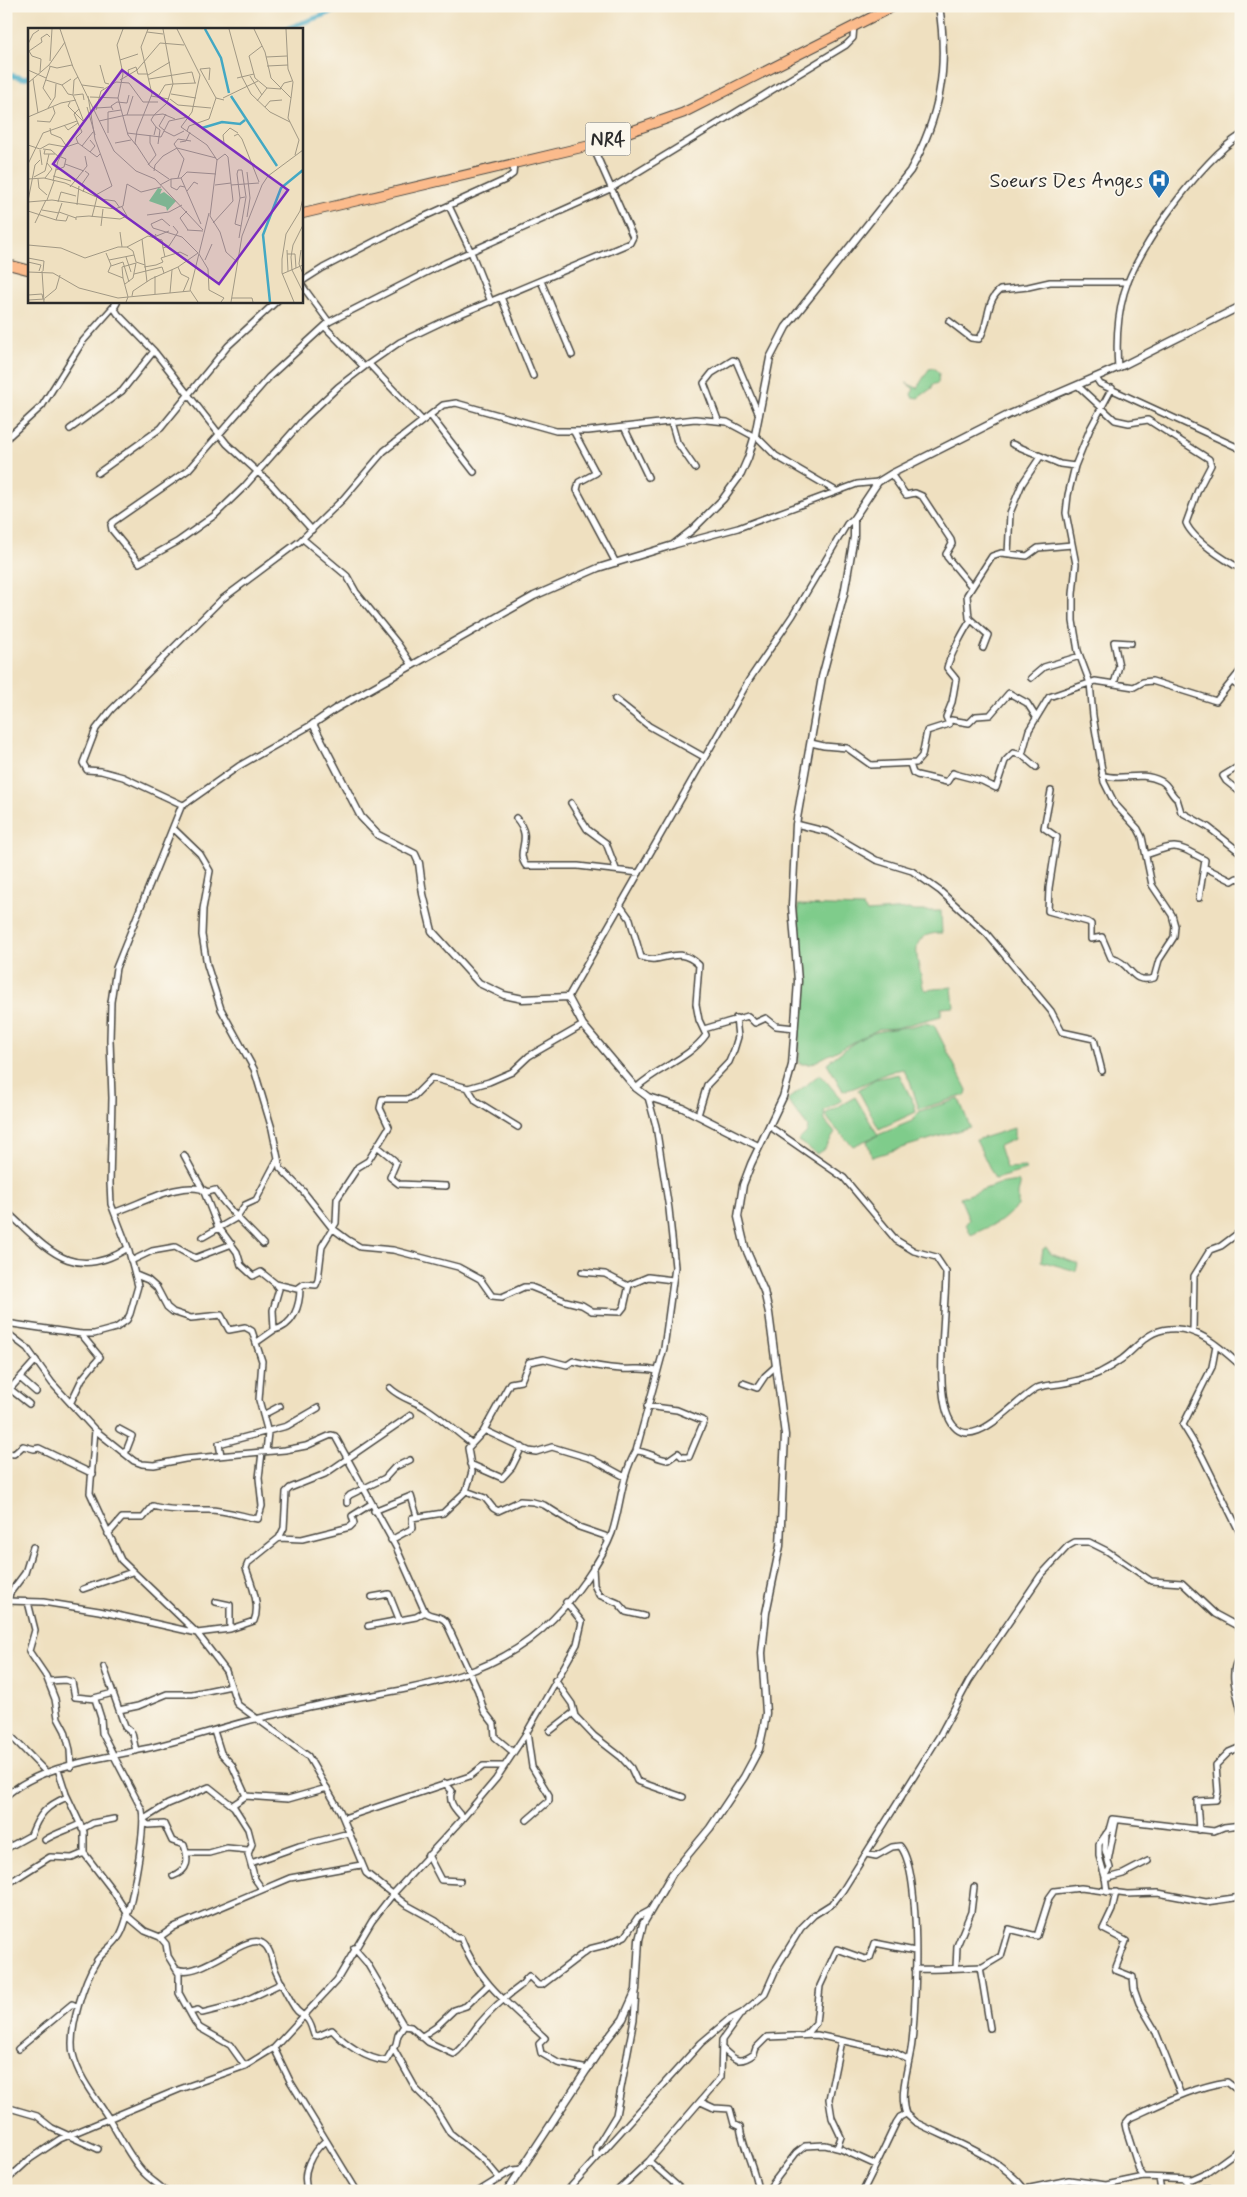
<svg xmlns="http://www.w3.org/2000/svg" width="1247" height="2197" viewBox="0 0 1247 2197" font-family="Mynerve,sans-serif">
<rect width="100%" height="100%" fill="#fbf7ec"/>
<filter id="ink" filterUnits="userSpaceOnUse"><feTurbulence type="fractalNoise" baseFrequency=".02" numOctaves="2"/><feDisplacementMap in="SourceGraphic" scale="10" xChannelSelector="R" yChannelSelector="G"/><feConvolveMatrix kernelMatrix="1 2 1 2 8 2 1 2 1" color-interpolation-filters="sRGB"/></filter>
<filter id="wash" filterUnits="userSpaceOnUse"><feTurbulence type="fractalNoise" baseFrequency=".0096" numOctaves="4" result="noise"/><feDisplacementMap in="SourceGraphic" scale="20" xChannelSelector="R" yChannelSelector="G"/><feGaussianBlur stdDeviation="1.12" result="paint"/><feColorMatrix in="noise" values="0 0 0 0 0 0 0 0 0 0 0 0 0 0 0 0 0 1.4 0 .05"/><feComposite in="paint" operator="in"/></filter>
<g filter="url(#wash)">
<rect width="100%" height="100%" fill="#efe0c0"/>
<path fill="#7fcc8b" stroke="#557c5b" d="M934 368 939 373 938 383 932 385V388L918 398 912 397 911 394 914 389 906 383 917 388 929 369Z
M798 905 863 907 867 912 909 909 913 911H941L942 933C903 933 920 963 923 987L926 990 952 987 954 1007 941 1008V1016L896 1028 879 1029 811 1064H799V1031L805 977 798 938Z
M924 1023 934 1025 967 1090 966 1095 919 1109 910 1081 903 1069C881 1072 864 1087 843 1091L827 1063C841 1052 860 1036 877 1032 893 1028 908 1028 924 1023Z
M820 1074 842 1100 824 1111 825 1121 835 1133 824 1150 817 1154 798 1141 807 1132 808 1127 787 1100Z
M899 1074 914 1104 916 1112 879 1129 858 1090 875 1079Z
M855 1097 878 1135 912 1121 920 1111 959 1099 970 1127 872 1157 867 1141 878 1135 853 1146C843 1136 832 1126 825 1114Z
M1014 1128V1139L999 1146 1006 1168 1025 1167 1026 1170 995 1179 976 1140Z
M1018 1181 1020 1186 1018 1193V1206L1001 1221 971 1235 966 1224 969 1219 960 1198 998 1184Z
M1046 1247 1051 1254 1078 1264 1076 1271 1041 1261 1043 1249Z"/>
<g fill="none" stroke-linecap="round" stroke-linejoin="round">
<path stroke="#43a8c3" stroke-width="5" d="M285 29 349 6
M6 74 22 78 29 77"/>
</g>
</g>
<g filter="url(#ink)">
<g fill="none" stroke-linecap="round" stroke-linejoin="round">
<g stroke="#484641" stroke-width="8">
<path id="minor" d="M449 206 471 252 491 302
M541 281 572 355
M301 282 323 268 408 224 505 180 513 174 514 164
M301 284 329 322
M501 297 533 376
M114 301 117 303 114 308 118 314 154 351 227 444 271 484 312 530
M949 321 971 338 979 339C990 325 985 301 1000 290L1028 287 1050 282H1128
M325 327 364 367 400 342 446 320 630 243 633 237 592 145
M369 364 422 420
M364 367 338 387 304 419 244 487 215 515 177 542 139 563 112 530 111 525 113 522 188 470 269 377 329 322 445 263 610 189 846 45 853 38 854 25
M1118 368C1116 342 1117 318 1124 293 1137 248 1202 159 1241 135
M1096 378 1100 384 1241 449
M1078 386 1115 420 1129 423 1148 420 1209 459 1211 465 1198 490 1186 523C1193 540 1225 560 1241 569
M430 415 474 472
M718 420 704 383 712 373 733 360 736 361 759 415
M671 421 677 442 695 468
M624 427 648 477
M70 429 122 391 154 351
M574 432 596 473 579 482 577 490 616 563
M755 435 776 456 836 491
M6 439 42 406 83 341 115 305
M1012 444 1060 464 1075 466
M98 473 161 428 228 346 277 301
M891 474 906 495 915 493 922 496 951 540 952 544 946 554 947 557 971 586
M303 539 347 576 356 592 398 644 412 665
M674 545 738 528 857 484 878 482
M1008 554 1010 513 1022 484 1040 457
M983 648 988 635 969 618 967 595 992 556 1001 553 1027 556 1038 548 1072 545
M1031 678 1044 667 1080 656
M1232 682 1241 688
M1114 684 1119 666 1114 642 1131 643
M615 699 649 726 704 757
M949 722 951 720 969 723 976 716 990 715 1009 693 1027 703 1036 717
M811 743 824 746 847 748 871 765 916 763 922 756 927 731 949 724 946 717 952 702 956 679 947 668C949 658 965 628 971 620
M910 764 913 773 917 775 947 782 953 773 955 774 982 781 996 788 1005 761 1013 753 1022 755
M1241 765 1223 776 1226 781 1241 793
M1036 767 1022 755 1029 730 1049 697 1095 681 1134 687 1143 682 1152 681 1216 701 1241 670
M1102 775C1121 782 1139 770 1161 781 1169 785 1170 794 1177 799L1181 812 1208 827 1241 853
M1051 791 1044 828 1057 837 1049 888 1048 911 1088 922 1091 924V939L1102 937 1111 958C1133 963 1129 985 1154 978L1159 960 1174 937 1175 926 1172 915 1152 885 1142 837 1138 829 1115 804 1104 782 1093 716 1090 683 1078 651 1073 621V594L1076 564 1066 513 1068 495 1075 466 1090 429 1112 388
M571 803 587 829 606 843 616 869
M183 805 123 777 101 771 87 770 83 763 96 729 111 710 221 600 300 541 343 499 384 451 443 405 456 403 556 431H588L695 419 727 422 755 437
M516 818C535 840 514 850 526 866H578L639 873
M796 824 828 832 876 860 912 871 940 891 987 934 1051 1011 1062 1032 1094 1039 1102 1071
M173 828 200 854 210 871 203 909 202 935 207 965 221 1009 254 1069 272 1129 280 1168 303 1191 332 1228 348 1240 360 1247 393 1250 458 1267 480 1279 492 1296 502 1297 524 1287H531L566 1301 582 1305 592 1311 620 1312 624 1307 629 1285 648 1277 673 1280
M1146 855C1177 843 1175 844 1205 860L1199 898
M1204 867 1232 881 1237 878 1241 879
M620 905 630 919 641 957C663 966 676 943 699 965L696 1004 699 1020 706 1035C688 1060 658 1067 636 1088
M568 997 749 680 793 615 847 524 854 518
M704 1029 748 1016 755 1023 766 1018 776 1026 795 1028
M468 1088 476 1101 518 1127
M698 1115 707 1085 729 1062 734 1050 738 1037 736 1018
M769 1126 844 1178 896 1240 914 1251 936 1257 946 1272C946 1310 935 1383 948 1416 967 1463 1016 1398 1037 1388 1043 1385 1052 1385 1059 1384 1073 1382 1086 1379 1099 1373 1107 1369 1115 1364 1122 1359 1138 1347 1146 1331 1169 1329 1198 1326 1221 1348 1241 1366
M377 1146 394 1160 396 1163 390 1177 399 1184 446 1186
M184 1155 204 1192 217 1225 237 1252 241 1265 253 1276 261 1272 276 1284 297 1289 304 1284 316 1285 318 1280 322 1246 336 1223 337 1199 358 1167 368 1161 389 1127 380 1108 382 1099H407L414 1096 432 1078 468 1088 489 1082 512 1072 529 1056 583 1025
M6 1211C46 1247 72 1284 128 1248
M115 1212C141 1204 184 1178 208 1192L215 1190C228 1211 246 1225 263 1244
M203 1237 236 1218 245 1205 256 1200 277 1160
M131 1261 152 1251 175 1247 195 1258 232 1244
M582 1272 605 1274 628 1286
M136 1275 148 1280 157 1288 167 1307 173 1312 191 1318 221 1315 229 1330 245 1327 252 1331 262 1361 259 1400 268 1433 266 1451
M6 1323 81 1334H94L116 1328 127 1320 130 1314 138 1286 128 1248 111 1204 110 1183 112 1098 110 1040 111 1002 116 968 181 807 239 766 313 724
M274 1330C294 1326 300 1305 300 1288
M1193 1331 1194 1276 1210 1250 1221 1246 1237 1234H1241
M6 1332 27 1348 52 1383 95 1430 134 1461 142 1464 154 1465 185 1459 285 1450 306 1446 331 1435 335 1436 396 1547 425 1612C432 1618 440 1614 446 1622L478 1691 484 1711 494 1724 495 1737 513 1752
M257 1342 274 1330 273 1310 279 1289 276 1285
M1216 1345 1212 1367 1183 1425 1202 1456 1241 1535
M20 1378 36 1392
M743 1383 757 1388 765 1376 776 1366
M390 1388C400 1398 412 1400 424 1407 441 1417 455 1431 471 1443
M6 1389H10L36 1360
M10 1389 29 1404
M71 1402 82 1379 100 1357 81 1334
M263 1415 280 1406
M119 1429 132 1436 125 1454
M95 1430 90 1493 121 1560 197 1633 230 1629 254 1621C261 1605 251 1583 246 1568L248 1563 279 1538 302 1539 350 1527 354 1523 352 1516 371 1504
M484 1430 529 1451 536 1452 552 1447 592 1459 625 1477
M636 1451C647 1451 657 1459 668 1460L678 1453 682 1457H689L704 1421 677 1410 647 1406
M6 1453 14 1454 23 1446 34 1449 39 1448 93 1474
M221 1455 219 1444 287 1426 318 1408
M470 1464 502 1478 512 1467 522 1447
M466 1491 485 1498 493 1508 498 1511 520 1501 533 1502 544 1505 579 1527 605 1536 608 1541
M347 1503V1498L350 1495 385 1478 395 1467 410 1460
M374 1511 411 1496 417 1516
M108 1534 122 1518H143L153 1506C169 1511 190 1510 208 1510 225 1510 242 1516 258 1519L262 1506 259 1478 262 1452
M279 1538 284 1528 286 1492 290 1488 325 1474 411 1415
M391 1540 413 1528 412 1518 443 1513 466 1491 472 1472 468 1448 483 1432 510 1383 521 1381 529 1362 544 1359 567 1365 573 1361C589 1365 605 1368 621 1369 635 1370 642 1367 657 1371
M593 1567 594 1585 599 1595 618 1603 626 1612 644 1616
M83 1589 132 1572
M372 1597 389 1594 399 1619
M6 1601 43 1602 99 1611 197 1633 226 1671 237 1704 308 1756 340 1811 366 1873 405 1904 436 1921 456 1938H461C477 1981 512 2007 545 2038L539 2044 541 2053 558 2063 588 2069
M8 1601 10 1593 25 1573 33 1547
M28 1602 35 1630 29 1651 46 1676 55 1699 58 1718 65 1731 70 1750 71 1767
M216 1602 230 1605V1629
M368 1626 416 1617 425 1612
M1241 1660 1237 1661C1229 1677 1238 1695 1241 1712
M104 1667 125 1727 132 1733 136 1751
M555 1680 572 1704 575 1716 594 1736 621 1757 631 1768 637 1781 683 1797
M49 1681 65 1680 72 1682 75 1697 95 1699 101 1718 102 1733 142 1810C146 1829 130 1918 120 1935 114 1945 104 1951 97 1960 84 1981 68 2030 73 2054 78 2076 94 2096 106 2114 117 2131 131 2161 145 2174 151 2180 159 2185 165 2191
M94 1698 113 1693
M119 1710 138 1706 167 1694H192L231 1686
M6 1731 47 1773
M214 1731 221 1753 232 1765 246 1796 234 1804V1807L248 1829 252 1844 248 1854 255 1879 262 1889
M550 1731 573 1713
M527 1732 532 1767 549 1795V1801L527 1820
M58 1769 66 1794 84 1832V1853L113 1891 127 1913
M445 1783 452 1791C447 1802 456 1810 463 1818
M6 1796C40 1765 101 1759 144 1749 185 1740 224 1726 264 1717 292 1711 320 1704 348 1699 422 1687 498 1676 553 1619 574 1598 602 1560 612 1533 621 1506 621 1476 636 1451L664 1348 675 1267 669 1209 656 1126 648 1097
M246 1796 288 1799 327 1788
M344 1818 470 1776 483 1766H504
M144 1819 168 1804 209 1787 234 1807
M144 1821 148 1825 164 1824 172 1841 184 1845C189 1860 189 1870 173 1876
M82 1829 93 1823 114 1819
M1199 1830 1197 1801 1216 1800 1218 1792 1216 1765 1229 1752 1241 1747
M1106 1834 1105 1850 1108 1860
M45 1840C56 1833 68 1830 80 1824
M6 1851 9 1847 31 1835C39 1814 46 1806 67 1797
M188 1853H209L227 1848 248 1850
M866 1854 876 1856 892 1847 900 1846C922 1872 916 2005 912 2042 910 2064 898 2093 906 2114L915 2122C954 2142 999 2155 1026 2191
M428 1855 441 1880 460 1881
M251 1863 299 1846 349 1833
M1105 1877 1099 1856V1844L1109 1830 1112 1819 1214 1831 1224 1827 1241 1825
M1105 1879 1123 1874 1148 1861
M12 1881 50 1857 72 1858 84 1853
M1107 1892 1105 1877 1110 1868 1108 1861 1116 1820
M1116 1892 1112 1910 1103 1929 1126 1941 1115 1970 1133 1977 1134 1989 1139 2003 1155 2030 1181 2095
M126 1915 145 1931 160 1937 166 1944 168 1956 179 1974V1993L195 2022 200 2028 230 2045 245 2066
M160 1937 174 1927 290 1878 361 1865
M354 1948 367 1963 404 2026 411 2027 428 2042 454 2054C465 2046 470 2035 479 2024 492 2009 504 1998 519 1987 524 1984 524 1980 529 1976L538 1985H542L589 1949 605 1945 625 1936 638 1917 651 1910
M956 1968 957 1946 971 1912 974 1887
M981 1968 1001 1956 1009 1929 1037 1936 1049 1898 1054 1891 1081 1888 1127 1894 1158 1893 1206 1902 1241 1897
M177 1969C201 1979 246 1933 262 1943 272 1948 272 1965 277 1974 282 1985 288 1997 295 2008 298 2013 302 2014 306 2018 311 2022 312 2030 314 2035L318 2036 332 2030C345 2044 366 2059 386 2061L396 2044 398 2035 404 2026
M915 1969C937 1970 958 1968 980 1967L990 2028
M190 2012 198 2010 202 2013 238 2004 282 1983
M805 2035 816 2023 820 1986 837 1949 865 1959 870 1958 875 1943 915 1951
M421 2037 436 2027 454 2010 466 2006 488 1985
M274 2048 290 2081 357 2191
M393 2048 416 2089 435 2108 450 2133 484 2160 500 2179
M722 2048C734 2060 739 2065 754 2054L756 2048 767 2037 817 2035 894 2052 909 2060
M18 2049 72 2004 78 2007
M701 2102 714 2108 730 2109 734 2124 740 2127C743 2149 755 2168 758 2191
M6 2107 37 2116 52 2128 98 2149
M837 2148 841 2137 832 2118 829 2099 841 2041
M596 2156V2148L616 2115 634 2019 636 1992
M649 2161 683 2191
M1144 2177 1139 2170 1126 2129 1125 2124 1130 2118C1161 2104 1193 2087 1227 2082L1241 2093
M1159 2178 1161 2191
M1184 2179 1192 2188H1209L1210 2191
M6 2181 30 2159 60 2139 180 2089 245 2066 274 2048 337 1980 372 1921 393 1894 463 1818 496 1779 527 1732 577 1644 582 1622 566 1602
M1025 2189 1069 2180 1106 2185 1144 2177 1192 2179 1208 2172 1241 2148
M308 2191C300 2173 312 2152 325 2141
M479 2191 513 2170 522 2169
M567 2191 701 2043 727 2021 742 2013 765 1994 777 1967 801 1928 814 1915 833 1903 843 1890 940 1735 969 1681 1041 1575 1068 1546 1075 1542H1089L1107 1551 1151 1581 1182 1583 1215 1614 1241 1628
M617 2191 649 2161 721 2077 722 2040 740 2015
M767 2191 796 2153 805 2146 825 2145 841 2149 876 2165 896 2123 900 2117 906 2114
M863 2191 876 2165"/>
</g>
<g stroke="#484641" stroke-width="9">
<path id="tertiary" d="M758 1146 683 1108 648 1097 636 1088 583 1025 568 997 523 999 504 995 479 983 432 931 423 894 419 863 415 854 378 835 361 817 313 724 335 709 534 596 598 568 673 545 692 530 723 499 741 474 748 458 755 435 770 358 786 327 910 171C940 117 949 68 939 6
M507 2191 605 2042 623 2019 636 1990 639 1940 643 1924 672 1874 710 1828 744 1777 759 1749 764 1726 766 1713 762 1653 766 1613 780 1546 785 1435 769 1313 764 1291 745 1247 738 1217 743 1185 751 1164 783 1097 792 1065 798 981 792 906 796 824 822 677 844 594 854 537V518L878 482 891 474 1008 415 1124 365 1241 306"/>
</g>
<g stroke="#484641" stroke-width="11">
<path id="trunk" d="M301 214 592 145 683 113 894 6
M6 264 29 270"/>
</g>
<use href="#minor" stroke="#fff" stroke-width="5"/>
<use href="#tertiary" stroke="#fff" stroke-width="6"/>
<use href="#trunk" stroke="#fbbb8c" stroke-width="9"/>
</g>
</g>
<defs>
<g id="hospital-pin" transform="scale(1.125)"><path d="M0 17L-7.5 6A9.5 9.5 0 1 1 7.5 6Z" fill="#1f6fb2" stroke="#fbf7ec"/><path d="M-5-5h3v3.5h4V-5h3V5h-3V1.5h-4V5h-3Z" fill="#fff"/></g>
</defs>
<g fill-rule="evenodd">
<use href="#hospital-pin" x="1159" y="180"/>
</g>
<g text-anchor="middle" stroke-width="4" stroke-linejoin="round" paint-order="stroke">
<rect fill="#fbf7ec" stroke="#696865" stroke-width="1" x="585.5" y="122.5" width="45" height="33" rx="4"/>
<g font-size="19" font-weight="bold" fill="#2b2b2b">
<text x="608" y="146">NR4</text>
</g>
<g font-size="20" fill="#2b2b2b" stroke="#fbf7ec" text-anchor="end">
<text x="1143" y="187">Soeurs Des Anges</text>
</g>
</g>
<g transform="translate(28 28)">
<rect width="275" height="275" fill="#efe0c0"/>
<path d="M130 160 134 161 132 166 136 164 148 173 139 183 138 179 121 173Z" fill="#7fcc8b"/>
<path fill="none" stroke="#43a8c3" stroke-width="2.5" d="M177 1 193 30 201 65M203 68 249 138M174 100 194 94 212 96 217 92M242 274 235 207 253 160 275 142"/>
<path fill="none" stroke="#a19884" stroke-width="1" d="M32 1 45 39 86 123 108 143 127 151 175 202M95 1 89 17 95 46 90 70 100 107 108 117M120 1 113 19 124 66 109 103 107 115 122 138 141 151M149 1 172 47 164 84 153 99 179 117 189 132 182 188 192 204 198 224 209 234M201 1 214 49 223 66 242 84 262 94M226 1 237 24 243 50 263 70 260 90 271 112 267 127M258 1 260 41 265 54 263 70M119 4 135 6M0 16 5 6 11 2M234 18 221 28 227 50 239 60 253 61M238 29 259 28M92 32 110 26M22 33 24 1M72 37 77 55 81 56M21 38 29 40 44 37M239 38 260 37M22 39 15 60 23 72M172 41 188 70M172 41 182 40 181 52M0 42 18 50M12 44 13 31 4 28 1 23 14 14 13 10 19 6 22 9M101 47 100 42 108 39 110 46H120M120 47 142 34M222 48 234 67M50 49 46 52 45 67 51 81 46 86 54 104 48 110 50 115M209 50 226 46M5 51 10 85M121 51 164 44 167 55M18 52 34 57 43 51M92 52 109 42 132 15 156 17M0 55 21 37 37 14M145 56 168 55M34 57 40 66 45 67M54 57 76 60M252 61 256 55 264 53M143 66 168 70M46 67 55 66 56 72M131 67 137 57 145 56M60 68 67 111 84 158 66 168M123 68 141 71M62 69 90 70M195 70 230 53M142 71 150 77 183 80M229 73 239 60M42 74 40 78 56 94 51 81M59 79 67 107M237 79 242 73 254 72M20 80 27 69 28 56M68 80 84 79M68 82 73 63 88 54 101 55 115 74H130M85 82 83 78 89 74 99 75 101 67M99 87 105 68M0 89 33 75 48 72M9 93 22 94 27 85 25 79M71 93 98 87H126L139 75 145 56 135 1M36 97 40 102 50 95M128 99 132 102 130 116M22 100 23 106 33 110 39 119M136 102 131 98 138 86M136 103 146 108 156 103M159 103 161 98 181 91 188 70 196 72M80 105V84L93 82M99 105 133 109 141 93 160 89M126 107 128 99 123 92 126 87 135 86 147 91M206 108 210 106 214 111 231 154M62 112 67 118 62 124M152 114 158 113 162 104M87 115 103 112M196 115 195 107 202 100 210 105M0 117 12 121 21 116 38 119 50 115 69 129 72 126M54 118 65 104M15 121 23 122 32 130M12 122 14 137M17 122 16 126H27M0 136 15 105 49 93M37 136 56 143M120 137 128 127 122 115V107M28 142 36 139 38 131 33 129M126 143 127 137 135 128 149 120 188 130M219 144 222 170 219 189M25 148 43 153M6 149 17 143 21 126M17 150 24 141 19 135M150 150 156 131 146 116 150 111 163 113M153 150 173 196M0 151 16 150 37 155 73 171 87 173 92 180M10 151 11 160 19 167M143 151V159L149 162 152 158 157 159M25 153 30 133 38 119M132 157 143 151 153 150 159 144 188 146M187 157 203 155M203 157 231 155M42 159 59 138 57 128M159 163 166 154 170 156M55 164 57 158 54 156 61 146 57 143M19 172 26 153M0 173 7 137 12 132M0 174 24 172 87 181 95 178 99 156 113 164 133 159M30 174 33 164 48 168M34 175 28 192 38 193 40 188M49 177 51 158M14 182 31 185M0 183 28 192M159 183 152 190 160 202M31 184 48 190M119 187 141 184 154 177M64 189 69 169M48 192V189L61 188 92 191 99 188 94 179M7 195 18 172M185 195 205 173 200 129 197 126 189 132M275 197 265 217 263 229 264 242 275 264M73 198 75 181M142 198 134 191 123 196 125 200 154 209 170 225M213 198 207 196 212 170 217 169M159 202 175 203M92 204 94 219M128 206 126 209 141 203M211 210 218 169 214 142H210L209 146 212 170M114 211 117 237M0 217 33 220 57 230 90 219H99L105 223 108 234 117 237 119 254M99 219 120 208 134 212 135 220M259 222 260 243M273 222 271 236 275 246M78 225 83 237 80 244 95 250 100 269 98 274M171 226 180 241 181 262 196 270 193 274M259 226H267L268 240M98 229 103 244M137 229 135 220 141 218 150 204 145 198M0 230 16 233 15 243M81 232 106 227M177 232 184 216M0 234 13 237 11 243M83 238 95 234 101 254M116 239 128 237 135 234 133 230 152 224 160 228M150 239 153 246 161 250 155 264M14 243 16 274M0 244 25 245 51 260 90 270 162 263M106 246 134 239 136 245M254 246 275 237M95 250 94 239 108 235 105 250 97 256M142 265 144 242M127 266V248M0 267 14 266 15 271M104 268 105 263 123 251 150 239 170 225M17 270 28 261 32 247M204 270H224L225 274M0 272 17 271M170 274 162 262 181 185M203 274 214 208 234 157 240 148 275 122M266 274 254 245V231L258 206 272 183 275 170"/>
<path fill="#7b2cbf" fill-opacity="0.15" stroke="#7b2cbf" stroke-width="2.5" d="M94 42 260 162 191 256 25 136Z"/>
<rect width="275" height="275" fill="none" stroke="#2b2b2b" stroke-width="2.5"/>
</g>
<rect width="1247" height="2197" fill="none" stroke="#fbf7ec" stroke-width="25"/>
</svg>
